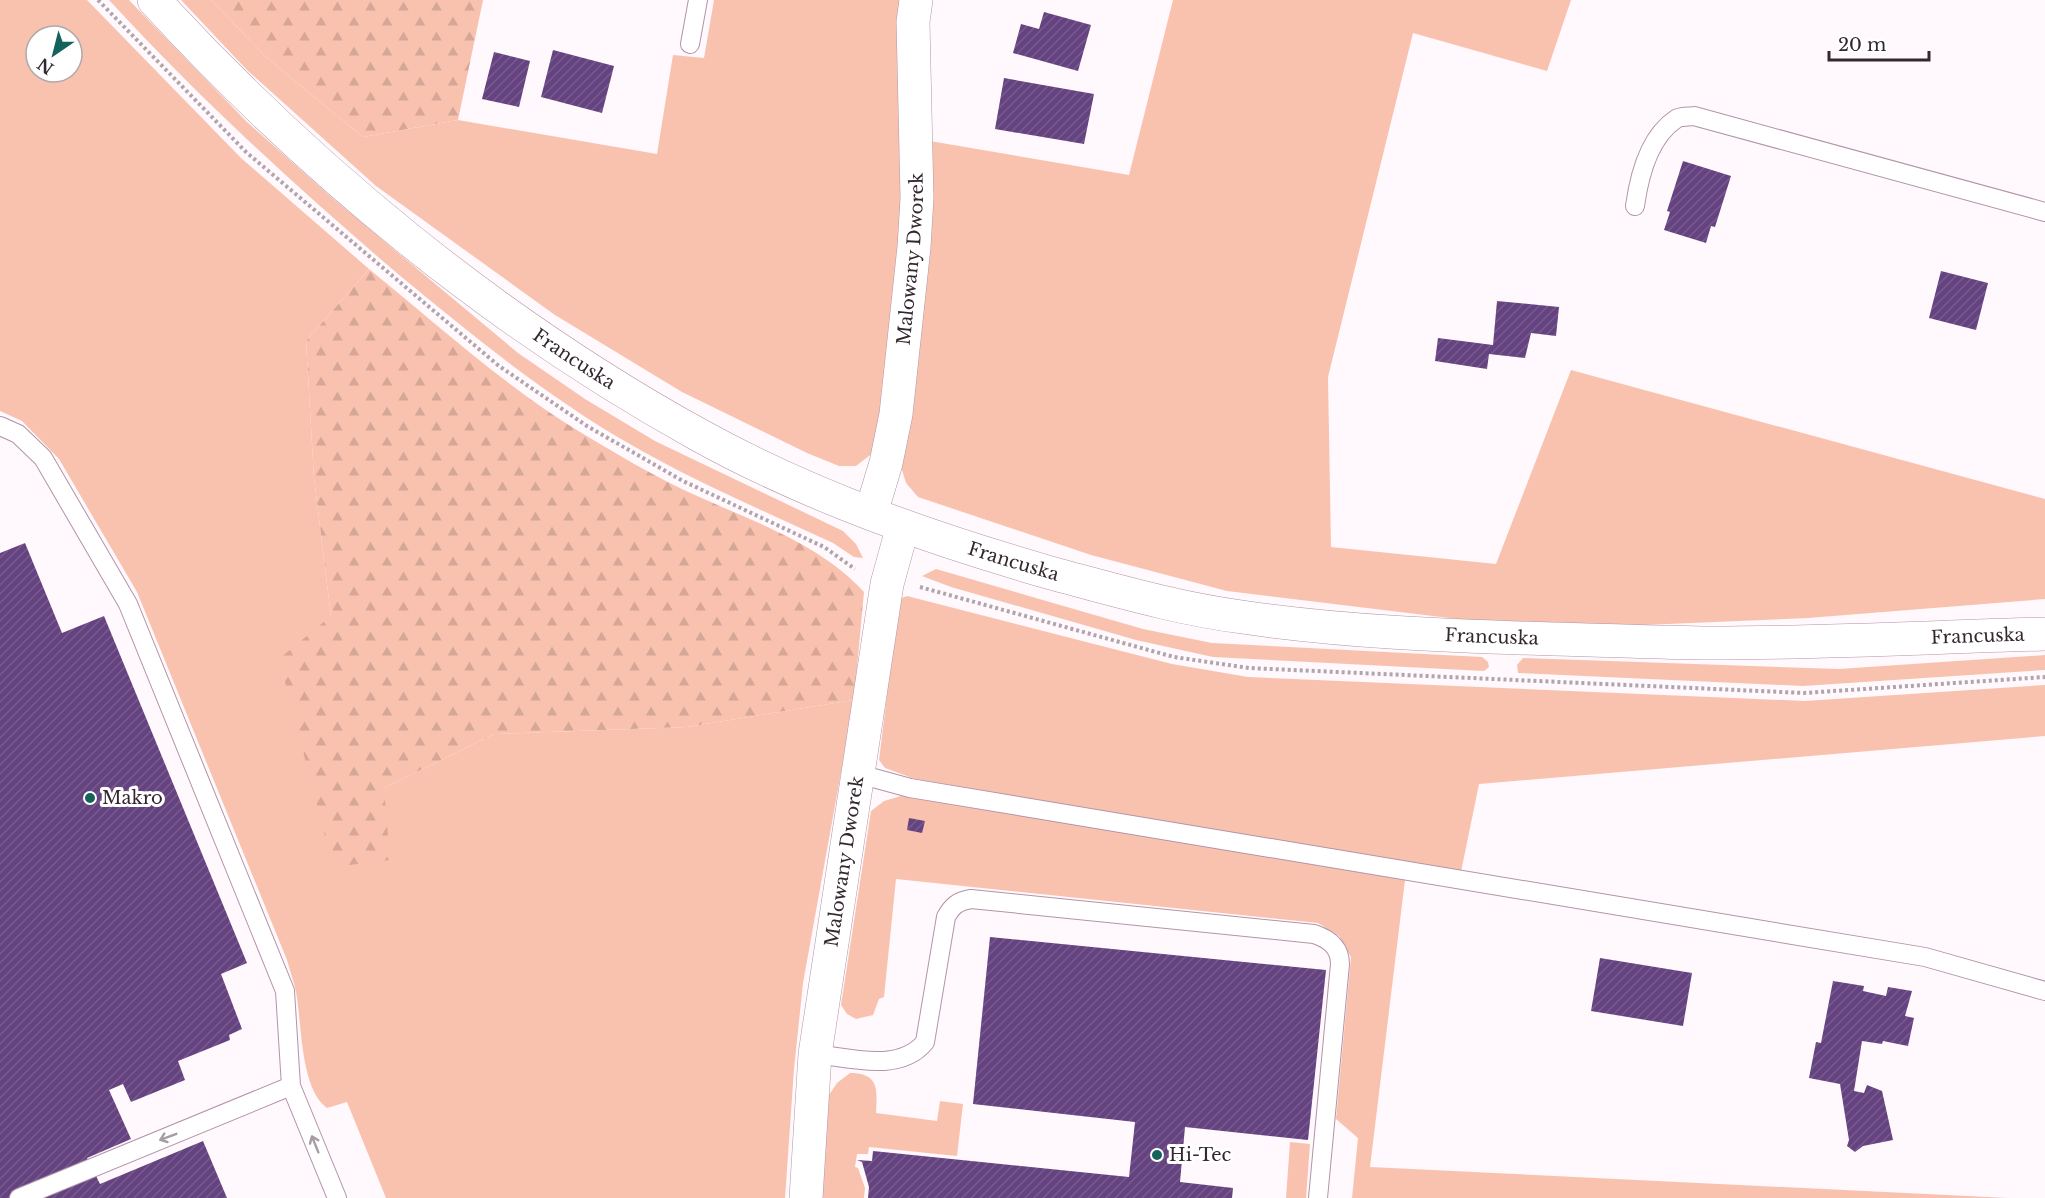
<svg xmlns="http://www.w3.org/2000/svg" width="2045" height="1198" viewBox="0 0 2045 1198" font-family="'Libre Baskerville',serif">
<defs>
<pattern id="forest-firs" width="22" height="20" patternUnits="userSpaceOnUse" patternTransform="scale(1.5)"><rect width="22" height="20" fill="#f9c2af"/><path d="M5 1l3.5 6h-7zM16 11l3.5 6h-7z" fill="#d6a797"/></pattern>
<pattern id="building-hatch" width="6" height="6" patternUnits="userSpaceOnUse" patternTransform="scale(1.5)"><rect width="6" height="6" fill="#654280"/><path d="M-1 1l2-2M0 6l6-6M5 7l2-2" fill="none" stroke="#785b8d"/></pattern>
</defs>
<rect width="100%" height="100%" fill="#fff8fc"/>
<path fill="#f9c2af" fill-rule="evenodd" d="M0 0H87L241 158 369 269 306 341 314 478 331 616 384 788 494 734 687 727 854 700 803 983 794 1069 785 1198H386L347 1102 327 1108C300 1089 302 1023 296 992 294 982 290 971 287 960L137 592 59 459 22 421 0 411ZM36 36H72V72H36Z
M109 0H129L247 122 330 196 518 353 585 399 655 441 843 531 856 544 863 558 854 557 833 543C766 512 698 483 635 447 550 399 473 336 398 274 297 188 199 98 109 0Z
M181 0H211L266 57 363 137 458 120 657 154 673 55 704 58 714 0H906V245L874 452 856 466H839L807 453 682 392 555 315 376 186 247 70Z
M1173 0H1571L1547 71 1413 33 1328 377 1331 547 1496 564 1571 370 2045 499V599L1808 618 1621 626 1474 621 1227 591 1091 555 918 497 906 483 901 467 924 140 1129 175Z
M936 569 1143 629 1212 643 1482 657 1488 662 1489 667 1484 671 1213 657 1136 640 951 587 922 576Z
M907 596 1172 664 1248 677 1805 701 2045 685V736L1479 784 1461 872 915 779 885 768 879 760 899 599Z
M2045 655V670L1803 686 1518 673 1517 665 1523 658 1839 669Z
M901 796 1405 880 1370 1167 2008 1198H1352L1358 1138 1336 1119 1351 957 1339 936 1318 923 896 879 884 997 879 999 873 1015 856 1019 847 1014 841 1005 871 811 884 801Z
M850 1073C880 1073 877 1091 876 1113L937 1121 940 1101 963 1104 957 1156 869 1147 868 1154H857L855 1167 858 1168 865 1188 864 1198H822L827 1098 837 1083Z
M1290 1142 1310 1144 1306 1198H1286Z"/>
<path fill="url(#forest-firs)" d="M211 0H483L458 120 363 137 266 57Z
M369 269C437 324 510 391 585 435 617 454 650 474 684 490 745 519 818 541 864 592L854 700 687 727 494 734 384 788 390 860 333 867 279 659 331 616 314 478 306 341Z"/>
<path fill="url(#building-hatch)" d="M1044 12 1091 25 1078 71 1013 53 1021 24 1039 29Z
M553 50 614 66 602 113 541 97Z
M494 52 530 61 519 107 482 99Z
M1004 78 1094 94 1084 144 995 129Z
M1683 161 1731 176 1715 227 1711 226 1706 243 1664 230 1670 212 1667 211Z
M1941 271 1988 283 1976 330 1929 318Z
M1497 301 1559 307 1556 336 1531 333 1525 358 1489 354 1487 369 1435 361 1438 338 1493 345Z
M25 543 62 633 104 616 247 963 221 974 242 1029 229 1035 230 1040 178 1061 185 1080 131 1102 123 1084 109 1090 131 1139 87 1158 100 1184 203 1141 227 1198H0V553Z
M909 818 925 821 922 833 907 830Z
M990 937 1326 970 1308 1140 1185 1127 1180 1182 1233 1188 1232 1198H868L869 1187 862 1162 857 1160 872 1161 873 1151 1129 1177 1135 1122 973 1104Z
M1600 958 1692 973 1683 1026 1591 1011Z
M1833 981 1864 986 1863 991 1886 996 1888 987 1912 991 1905 1016 1914 1018 1908 1046 1883 1041 1882 1044 1862 1041 1854 1091 1864 1093 1867 1085 1882 1091 1893 1140 1863 1146 1855 1152 1847 1146 1849 1140 1840 1084 1809 1078 1816 1042 1821 1043Z"/>
<g fill="none" stroke-linecap="round" stroke-linejoin="round">
<g stroke="#b294a8" stroke-width="20">
<path id="lane" d="M690 44 698 0
M1635 206C1639 177 1649 137 1676 119 1680 116 1689 117 1694 116L2045 212
M0 426 18 434 43 458 128 604 285 991 291 1086
M859 774 910 788 1925 957 2045 991
M815 1054C850 1058 900 1073 925 1042L946 917C952 906 958 901 971 899L1314 934C1329 939 1340 947 1340 964L1318 1198
M19 1198 291 1086 337 1198"/>
</g>
<g stroke="#b294a8" stroke-width="34">
<g id="street">
<path id="s1" d="M154 0C311 171 496 323 699 435 811 497 935 540 1058 575 1118 591 1180 609 1242 617 1345 632 1450 636 1554 639 1606 640 1659 643 1711 643 1822 643 1934 637 2045 634"/>
<path id="s2" d="M871 513 886 463 896 414 914 247 917 198 913 22 916 0"/>
<path id="s3" d="M806 1198 815 1054 887 584 903 526"/>
</g>
</g>
<path stroke="#afa6ac" stroke-width="4" stroke-dasharray="3 3" stroke-linecap="butt" d="M98 0 246 152 499 366 587 426 683 481 824 547 855 569
M920 587 1174 657 1249 668 1804 693 2045 677"/>
<use href="#lane" stroke="#fff" stroke-width="18"/>
<use href="#street" stroke="#fff" stroke-width="33"/>
</g>
<defs><path id="oneway-shaft" d="M-6 0H5M1.5-3L5.5 0L1.5 3" fill="none" stroke-width="1.6" stroke-linecap="round" stroke-linejoin="round" transform="scale(1.5)"/></defs>
<g stroke="#a49ea2">
<use href="#oneway-shaft" transform="translate(168 1137) rotate(159)"/>
<use href="#oneway-shaft" transform="translate(315 1144) rotate(-112)"/>
</g>
<g fill="#15625c" stroke="#fff" stroke-width="2">
<circle cx="90" cy="798" r="6"/>
<circle cx="1157" cy="1155" r="6"/>
</g>
<g text-anchor="middle" stroke-width="6" stroke-linejoin="round" paint-order="stroke">
<g font-size="18" fill="#342830" stroke="#fff">
<text dy="6" stroke="none"><textPath href="#s2" startOffset="258">Malowany Dworek</textPath></text>
<text dy="6" stroke="none"><textPath href="#s1" startOffset="554">Francuska</textPath></text>
<text dy="6" stroke="none"><textPath href="#s1" startOffset="1040">Francuska</textPath></text>
<text dy="6" stroke="none"><textPath href="#s1" startOffset="1526">Francuska</textPath></text>
<text dy="6" stroke="none"><textPath href="#s1" startOffset="2012">Francuska</textPath></text>
<text dy="6" stroke="none"><textPath href="#s3" startOffset="339">Malowany Dworek</textPath></text>
</g>
<g font-size="18" fill="#342830" stroke="#fff" text-anchor="start">
<text x="102" y="804">Makro</text>
<text x="1169" y="1161">Hi-Tec</text>
</g>
</g>
<g transform="translate(54 54) rotate(215)"><circle r="28" fill="#ffffff" stroke="#aea9ac" stroke-width="1.5"/>
<path d="M0-4.5L10 22L0 15L-10 22Z" fill="#15625c"/>
<text y="-9" font-size="16" font-weight="bold" text-anchor="middle" fill="#342830">N</text>
</g>
<path d="M1829 51v9h100v-9" fill="none" stroke="#342830" stroke-width="3"/>
<text x="1838" y="51" font-size="18" fill="#342830" stroke="#ffffff" stroke-width="4.5" paint-order="stroke">20 m</text>
</svg>
